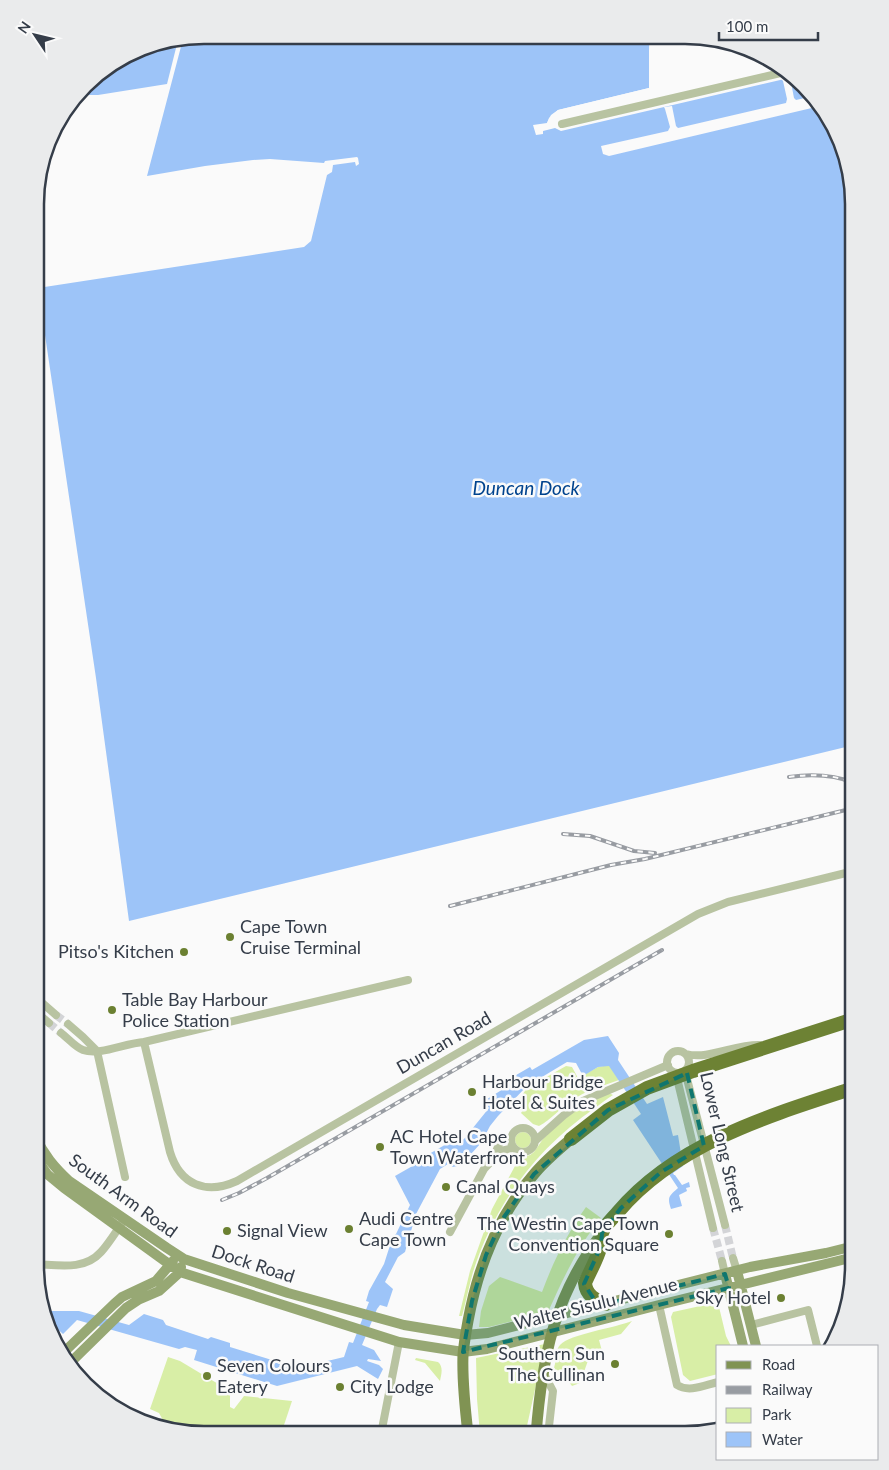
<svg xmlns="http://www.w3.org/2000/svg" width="889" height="1470" viewBox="0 0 889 1470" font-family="Lato,sans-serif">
<rect width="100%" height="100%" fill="#fafafa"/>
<path fill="#d8eea6" d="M609 1065 619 1080C602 1086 585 1091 571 1101 560 1108 551 1120 539 1126L533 1124 521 1113 523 1110 516 1104 527 1088 566 1066 572 1067 578 1078 598 1067Z
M609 1093 613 1095C606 1099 601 1104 595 1108 537 1148 494 1205 473 1272 469 1286 466 1301 462 1316H459L470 1271 492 1209 515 1166 505 1161 513 1155 524 1157 530 1155 534 1152 543 1139 559 1123 582 1106Z
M515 1140a8 8 0 1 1 16 0a8 8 0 1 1-16 0Z
M586 1207 601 1218C578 1246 563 1279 548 1312L489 1327H479L481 1311 489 1286 500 1277 542 1292C553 1262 567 1234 586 1207Z
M714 1303 719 1307 726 1336 731 1346H718V1374L690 1381 683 1375 671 1317 673 1312Z
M632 1321 621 1334 599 1340 602 1351 590 1355 580 1383 572 1386 569 1382 561 1380 558 1382C552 1376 553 1371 555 1364 556 1357 556 1349 560 1345 570 1334 615 1328 632 1321Z
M545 1344 525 1435 480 1434 477 1399 476 1358Z
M168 1357 180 1361 230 1391V1407L234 1409 244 1396 292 1401 281 1434H182L163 1425 162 1424 164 1422 159 1413 150 1409Z
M416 1358 438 1362C444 1367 441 1375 440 1381L425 1363 415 1360Z"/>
<path fill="#9dc4f8" d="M204 35 650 36 649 51V88L558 110 549 118 547 123 533 125 536 135 543 134V131L555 128 561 131 793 77 841 140 854 204V745L129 921 96 678 38 288 304 247 311 241 327 175 332 172 333 165 355 162 356 166 359 164 358 158 357 157 325 161 324 163 270 159 253 160 205 166 147 176 183 39Z
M178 40 167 84 98 95H79L92 77 140 48Z
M608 1036 619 1053 618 1060 647 1104 663 1097 673 1136 678 1135 683 1166 673 1173 674 1175H675L682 1185 689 1182 690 1187 686 1188 687 1191 679 1195 682 1206 671 1209C667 1197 669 1196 678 1188L633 1120 641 1114 609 1066 598 1067 583 1076 576 1063 567 1062 527 1086 498 1116 490 1126 481 1143 461 1165 453 1167 448 1164 440 1169 416 1214 405 1252 398 1257 385 1282 393 1289 387 1307 380 1305 377 1309 362 1345 374 1350 381 1361 368 1359 367 1361 379 1365 383 1369 378 1379 357 1366 277 1386 194 1360 197 1350 185 1347 179 1349 77 1320 63 1334 52 1324 46 1323 44 1311H79L129 1325 144 1314 163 1320 166 1325 208 1339 211 1337 230 1343V1347L298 1368 344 1357 349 1342 353 1343 369 1302 366 1301 369 1291 384 1264 393 1236 396 1234 410 1205 395 1176 430 1156 429 1154 457 1138 459 1141 464 1139 489 1108 484 1101 508 1086 506 1081 530 1067 532 1070 584 1040Z"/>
<path fill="#fafafa" d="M650 36H653L650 90 559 112 553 117 550 123H547L551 115 558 110 649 88V51Z
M790 77 794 98 796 100 809 97 816 107 609 156 603 154 601 146 668 131 670 127 665 109 664 107 672 106 676 126 678 128 786 103 787 99 783 81 781 79Z"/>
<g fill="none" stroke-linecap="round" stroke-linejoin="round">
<path stroke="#d3d4d7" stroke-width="8" stroke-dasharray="8 4" stroke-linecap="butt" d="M56 1015 68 1024
M49 1023 61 1033
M725 1225 733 1258
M713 1228 722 1261"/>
<path stroke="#b8c3a1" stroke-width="8" d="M562 124 789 71
M35 999 40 1001 56 1015
M35 1011 49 1023
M68 1024 83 1037 97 1051
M61 1033C68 1038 75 1047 83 1050 100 1056 125 1043 144 1042L408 980
M144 1042 170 1152C180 1185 206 1195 237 1181L698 914 728 902 854 871
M97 1051 125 1177
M667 1062a11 11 0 1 1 22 0a11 11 0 1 1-22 0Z
M686 1054C709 1060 735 1044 760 1045
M687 1072V1079L725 1225
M676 1074 713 1228
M511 1140a12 12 0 1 1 24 0a12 12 0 1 1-24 0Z
M535 1141 564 1115 583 1101 668 1065
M494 1156 500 1142
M450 1232 484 1169 501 1151 513 1148
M733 1258 737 1271
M722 1261 725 1274
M35 1264C58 1265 84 1271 101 1252 109 1243 115 1233 122 1223
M659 1305 677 1385C689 1393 705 1385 718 1382
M751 1325 808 1310 817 1346
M544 1374 553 1391 548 1435
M381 1434 399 1342"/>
<path stroke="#97a874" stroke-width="10" d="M35 1136C44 1155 54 1167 69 1181L167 1248 184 1259 288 1293 404 1325 465 1335 488 1333 750 1267 826 1253 854 1246
M35 1157 47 1174 64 1188 180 1272 399 1342 463 1352 487 1349 659 1305 854 1257
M737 1271 756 1346
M725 1274 743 1346
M64 1352 114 1304 122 1297 156 1281 173 1261
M72 1361 126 1308 138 1300 159 1291 180 1272 181 1267"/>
<path stroke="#809353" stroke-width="11" d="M468 1434C465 1408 462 1381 463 1355 464 1343 466 1332 468 1321 478 1267 499 1214 535 1173 546 1160 558 1150 571 1139
M536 1435C542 1357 554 1296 602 1233"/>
<path stroke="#6d8234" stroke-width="14" d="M571 1139 608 1110 647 1088 693 1071 854 1019
M606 1304C595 1300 586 1295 585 1283 589 1273 600 1254 601 1244 602 1241 601 1236 602 1233 604 1226 613 1218 618 1212 676 1143 771 1115 854 1088"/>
<g stroke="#989ca2" stroke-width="4">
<path id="rail" d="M789 777C811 774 832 774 854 783
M563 834 590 836 634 851 655 853
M450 906 611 865 645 859 854 808
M222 1200 239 1193 267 1178 662 950"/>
</g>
<use href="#rail" stroke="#fafafa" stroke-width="2" stroke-dasharray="5.5" stroke-linecap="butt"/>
</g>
<path fill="#0f766e" fill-opacity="0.2" stroke="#0f766e" stroke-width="4" stroke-dasharray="10 6" stroke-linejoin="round" d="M687 1073 704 1146 661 1172 621 1208 602 1233 601 1246 584 1284 594 1299 606 1304 725 1274 729 1288 463 1352 472 1301 486 1255 504 1217 534 1174 608 1110Z"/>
<g fill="#6b8031" stroke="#fafafa" stroke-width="2">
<circle cx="230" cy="937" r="5"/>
<circle cx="184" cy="952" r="5"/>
<circle cx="112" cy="1010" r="5"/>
<circle cx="472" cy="1092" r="5"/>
<circle cx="380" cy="1147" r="5"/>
<circle cx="446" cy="1187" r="5"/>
<circle cx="349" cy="1229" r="5"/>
<circle cx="227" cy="1231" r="5"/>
<circle cx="669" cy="1234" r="5"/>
<circle cx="781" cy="1298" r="5"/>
<circle cx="615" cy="1364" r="5"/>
<circle cx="207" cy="1376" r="5"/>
<circle cx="340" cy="1387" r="5"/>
</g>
<g text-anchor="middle" stroke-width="5" stroke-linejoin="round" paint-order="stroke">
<g font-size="18" fill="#353d49" stroke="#fafafa" text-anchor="start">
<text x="240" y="933">Cape Town<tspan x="240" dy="21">Cruise Terminal</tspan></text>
<text x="174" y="958" text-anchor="end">Pitso's Kitchen</text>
<text x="122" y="1006">Table Bay Harbour<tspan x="122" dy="21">Police Station</tspan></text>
<text x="482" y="1088">Harbour Bridge<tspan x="482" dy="21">Hotel &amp; Suites</tspan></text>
<text x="390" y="1143">AC Hotel Cape<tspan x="390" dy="21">Town Waterfront</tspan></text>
<text x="456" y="1193">Canal Quays</text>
<text x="359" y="1225">Audi Centre<tspan x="359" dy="21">Cape Town</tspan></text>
<text x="659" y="1230" text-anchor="end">The Westin Cape Town<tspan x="659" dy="21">Convention Square</tspan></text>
<text x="237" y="1237">Signal View</text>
<text x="771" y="1304" text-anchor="end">Sky Hotel</text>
<text x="605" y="1360" text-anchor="end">Southern Sun<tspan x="605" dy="21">The Cullinan</tspan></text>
<text x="217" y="1372">Seven Colours<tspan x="217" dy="21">Eatery</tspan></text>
<text x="350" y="1393">City Lodge</text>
</g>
<g font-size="18" fill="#353d49" stroke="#fafafa">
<text transform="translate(444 1043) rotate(-30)" y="6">Duncan Road</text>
<text transform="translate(722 1142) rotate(77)" y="6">Lower Long Street</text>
<text transform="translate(123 1196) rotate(36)" y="6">South Arm Road</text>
<text transform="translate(253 1264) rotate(18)" y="6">Dock Road</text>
<text transform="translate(596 1304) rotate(-14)" y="6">Walter Sisulu Avenue</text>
</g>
<g font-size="19" font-style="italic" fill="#00438e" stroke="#fafafa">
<text x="526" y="495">Duncan Dock</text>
</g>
</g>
<path d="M0 0H889V1470H0ZM204 44H685A160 160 0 0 1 845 204V1266A160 160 0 0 1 685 1426H204A160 160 0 0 1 44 1266V204A160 160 0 0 1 204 44Z" fill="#eaebec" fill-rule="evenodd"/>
<path fill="none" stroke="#353d49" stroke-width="2.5" d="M204 44H685A160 160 0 0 1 845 204V1266A160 160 0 0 1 685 1426H204A160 160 0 0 1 44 1266V204A160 160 0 0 1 204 44Z"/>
<rect x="716" y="1345" width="162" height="115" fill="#fafafa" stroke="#abaeb3"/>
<rect x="726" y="1361" width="25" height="8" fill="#809353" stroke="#abaeb3"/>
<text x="762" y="1370" font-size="15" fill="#353d49">Road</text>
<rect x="726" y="1386" width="25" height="8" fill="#989ca2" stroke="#abaeb3"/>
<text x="762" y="1395" font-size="15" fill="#353d49">Railway</text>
<rect x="726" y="1408" width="25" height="15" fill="#d8eea6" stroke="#abaeb3"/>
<text x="762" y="1420" font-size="15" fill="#353d49">Park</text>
<rect x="726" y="1432" width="25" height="15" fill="#9dc4f8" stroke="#abaeb3"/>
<text x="762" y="1445" font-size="15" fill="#353d49">Water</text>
<g transform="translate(35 35) rotate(305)" stroke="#fafafa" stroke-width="4" paint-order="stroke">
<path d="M0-4L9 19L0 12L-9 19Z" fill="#353d49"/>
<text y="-8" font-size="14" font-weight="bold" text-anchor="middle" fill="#353d49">N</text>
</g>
<path d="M719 32v8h99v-8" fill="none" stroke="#353d49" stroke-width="2.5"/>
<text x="726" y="32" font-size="15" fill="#353d49" stroke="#fafafa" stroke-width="4" paint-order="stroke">100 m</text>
</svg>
